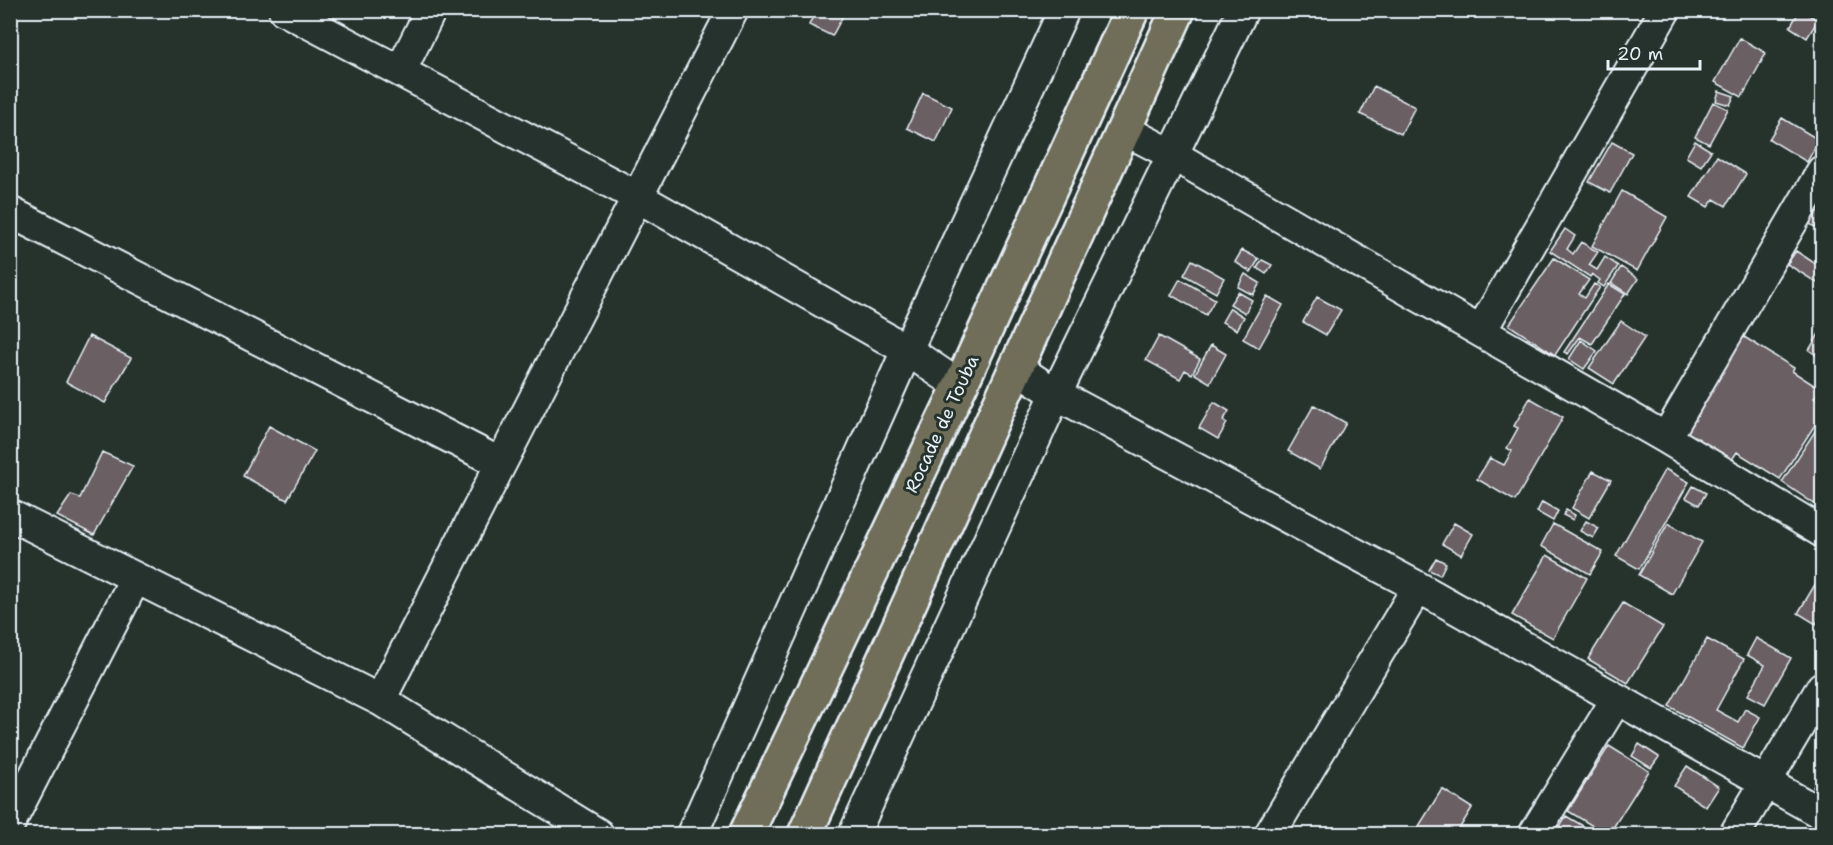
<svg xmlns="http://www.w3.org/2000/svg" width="1833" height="845" viewBox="0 0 1833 845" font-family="'Shantell Sans',sans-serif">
<rect width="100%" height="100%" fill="#26332d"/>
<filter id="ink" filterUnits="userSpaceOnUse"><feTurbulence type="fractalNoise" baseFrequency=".0167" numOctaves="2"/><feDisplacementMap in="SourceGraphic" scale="12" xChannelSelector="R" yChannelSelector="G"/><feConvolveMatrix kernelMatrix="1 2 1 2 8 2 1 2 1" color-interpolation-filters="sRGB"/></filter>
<g filter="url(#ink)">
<path fill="#6b5f62" stroke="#e8f1f8" stroke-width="1.5" d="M816 10H833L843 16 832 36 809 25Z
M1800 10 1818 20 1807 38 1790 27Z
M1740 38 1766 53 1742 97 1715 82Z
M1374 86 1415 107 1401 134 1360 114Z
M1719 91 1734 96 1730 105 1716 101Z
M923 93 952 107 936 142 907 128Z
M1713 102 1728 109 1709 144 1695 137Z
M1782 118 1819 140 1807 162 1769 139Z
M1695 141 1711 151 1701 166 1686 157Z
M1612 142 1632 153 1610 193 1589 182Z
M1717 156 1746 174 1726 206 1714 199 1708 207 1691 197Z
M1622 191 1667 217 1637 271 1592 246Z
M1822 197V232L1807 222Z
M1565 229 1575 236 1567 249 1573 254 1581 242 1598 252 1589 265 1597 270 1605 257 1618 266 1604 287 1598 283 1600 280 1592 274 1590 277 1550 251Z
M1242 250 1259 259 1251 272 1235 262Z
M1796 251 1822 268V286L1787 264Z
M1554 258 1589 280 1579 294 1585 298 1594 284 1600 287 1555 355 1509 325Z
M1192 260 1224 278 1216 293 1184 275Z
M1262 260 1272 265 1266 274 1257 268Z
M1621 267 1638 279 1628 294 1611 283Z
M1245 274 1260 283 1253 295 1238 287Z
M1180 279 1215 299 1206 315 1171 295Z
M1609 284 1625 294 1592 344 1580 337 1568 354 1564 352Z
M1238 292 1252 300 1245 313 1230 304Z
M1267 296 1283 305 1259 348 1243 339Z
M1317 297 1341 310 1326 335 1303 322Z
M1230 308 1244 317 1237 330 1222 322Z
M1621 321 1645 337 1614 384 1589 368Z
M1822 329V359L1809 350Z
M1741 335 1794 368 1792 371 1820 389 1814 398 1822 402 1817 411 1822 414 1780 479 1737 452 1731 461 1681 430Z
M89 336 131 358 105 403 66 382Z
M1159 336 1200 359 1192 374 1185 370 1180 379 1146 360Z
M1581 340 1597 351 1584 369 1569 359Z
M1211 345 1226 354 1210 383 1195 374Z
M1530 398 1563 417 1515 501 1477 479 1490 458 1504 465 1512 451 1507 448 1518 428 1514 426Z
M1214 402 1229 411 1223 421 1227 423 1218 439 1199 428Z
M1314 405 1346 423 1320 469 1288 451Z
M1819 425 1822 427V509L1782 482Z
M269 426 315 451 287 500 243 476Z
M102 452 133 466 94 535 57 516 71 495 80 498Z
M1665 469 1689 482 1639 569 1616 556Z
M1593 471 1611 480 1589 518 1572 508Z
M1693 486 1706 493 1699 505 1686 498Z
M1542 502 1558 511 1553 521 1537 512Z
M1566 510 1575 515 1573 520 1563 515Z
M1586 521 1599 528 1593 538 1580 531Z
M1454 523 1473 534 1461 555 1442 544Z
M1668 523 1702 542 1672 594 1639 575Z
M1553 524 1603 552 1590 574 1541 546Z
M1547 555 1587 578 1553 638 1512 615Z
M1436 558 1446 563 1440 575 1429 570Z
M1822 573V614L1816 624 1798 613Z
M1623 603 1663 627 1628 683 1588 659Z
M1756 638 1791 658 1765 704 1748 695 1765 665 1747 655Z
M1707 639 1744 659 1716 710 1738 722 1745 709 1760 717 1743 748 1669 706Z
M1639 744 1659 757 1651 768 1632 756Z
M1609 746 1649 771 1609 834H1606L1568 811Z
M1687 766 1719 787 1706 807 1674 786Z
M1822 771V792L1813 787Z
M1442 789 1472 808 1456 834H1414Z
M1566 816 1597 834H1555Z"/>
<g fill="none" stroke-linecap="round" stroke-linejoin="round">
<g stroke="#e8f1f8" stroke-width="34">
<path id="street" d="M284 10 636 196 907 350 960 386
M401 70 431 10
M1123 129 1173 155 1666 438 1822 532
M10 212 500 463
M1481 331 1665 10
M1015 367 1056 394 1418 587 1822 814
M1666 438 1822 171
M10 515 380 700 598 834
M380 700 733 10
M10 823 135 579
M692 834 907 350 1064 10
M854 834 1056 394 1243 10
M1270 834 1418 587
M1534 834 1616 700
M1735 834 1822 687"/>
</g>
<g stroke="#e8f1f8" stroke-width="38">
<path id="primary" d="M746 834 960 386 1132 10
M805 834 1178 10"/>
</g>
<use href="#street" stroke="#26332d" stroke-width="30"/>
<use href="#primary" stroke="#706e59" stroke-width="33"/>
</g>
</g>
<g text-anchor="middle" stroke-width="6" stroke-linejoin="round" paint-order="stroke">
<g font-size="18" fill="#e8f1f8" stroke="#26332d">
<text transform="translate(942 424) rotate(-65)" y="6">Rocade de Touba</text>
</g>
</g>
<rect width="1833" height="845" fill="none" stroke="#26332d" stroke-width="36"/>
<rect x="18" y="18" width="1797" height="809" fill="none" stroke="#e8f1f8" stroke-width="2" filter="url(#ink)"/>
<path d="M1608 60v9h92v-9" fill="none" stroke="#e8f1f8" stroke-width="3"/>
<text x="1617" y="60" font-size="18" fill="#e8f1f8" stroke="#26332d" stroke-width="4.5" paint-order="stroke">20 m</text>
</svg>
